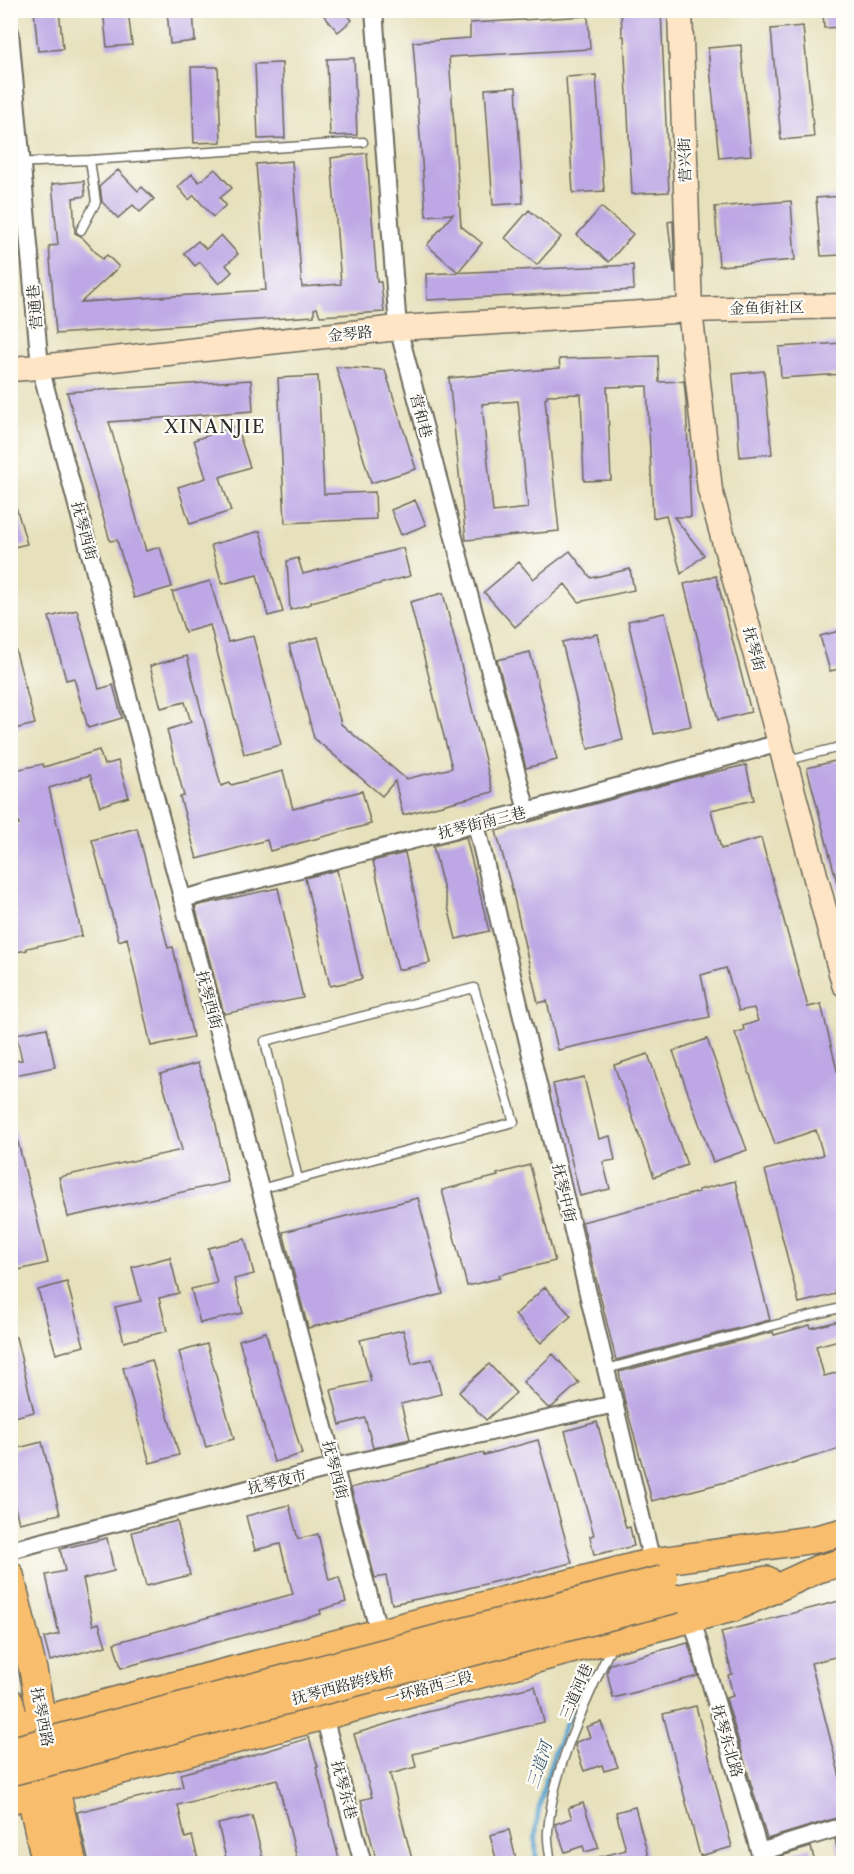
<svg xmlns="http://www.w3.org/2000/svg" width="854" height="1874" viewBox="0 0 854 1874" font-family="'Libre Caslon Text','Noto Serif SC',serif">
<rect width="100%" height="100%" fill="#fdfcf7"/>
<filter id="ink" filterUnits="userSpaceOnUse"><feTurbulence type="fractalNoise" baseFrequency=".0167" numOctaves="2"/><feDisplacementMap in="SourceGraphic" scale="12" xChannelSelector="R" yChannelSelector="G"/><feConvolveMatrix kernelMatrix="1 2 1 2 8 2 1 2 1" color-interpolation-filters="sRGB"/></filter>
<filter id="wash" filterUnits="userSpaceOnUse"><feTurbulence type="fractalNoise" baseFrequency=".008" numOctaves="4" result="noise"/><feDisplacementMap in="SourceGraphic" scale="24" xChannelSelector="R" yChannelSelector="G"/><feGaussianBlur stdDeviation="1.35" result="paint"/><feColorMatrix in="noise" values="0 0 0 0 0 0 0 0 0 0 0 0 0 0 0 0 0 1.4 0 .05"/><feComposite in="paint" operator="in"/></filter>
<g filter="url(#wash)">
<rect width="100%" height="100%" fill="#e6e0bb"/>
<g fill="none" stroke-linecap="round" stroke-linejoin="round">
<path stroke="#56a3cf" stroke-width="5" d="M537 1864C528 1807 562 1730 585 1679"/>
</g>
<g id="blocks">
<path fill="#bda8e5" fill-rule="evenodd" d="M34 10H59L63 49 38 51Z
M103 10H128L132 45 107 47Z
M167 10H193L195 41 170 44Z
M319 10H343L352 20 338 32Z
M621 10H661L669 192 632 194 624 36H622Z
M823 10H843V27L824 28Z
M588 16 590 49 449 57 461 226 482 243 458 272 427 245 453 214 426 216 413 42 470 38V23Z
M803 26 814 137 781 140 771 29Z
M741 45 751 155 719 158 708 48Z
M354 58 357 135 330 136 327 59Z
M282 63 285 138 258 139 255 64Z
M191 67H218L221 142 194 143Z
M596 75 604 191 573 193 566 77Z
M516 87 523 203 493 205 485 89Z
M367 153 377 282H381L384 312 320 316 317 308 314 309V316L56 334 49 246 58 245 52 184 84 181 85 196 73 198 75 233 81 236 102 259 107 255 119 267 81 302 266 290 256 164 292 161 302 287 341 284 331 158Z
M215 169 232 188 220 198 226 205 213 217 194 195 189 200 178 187 192 174 199 182Z
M118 170 138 191 142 187 154 199 140 212 133 205 118 218 102 202 100 186Z
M843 196V255L821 256 816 198Z
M791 201 795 260 719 266 715 207Z
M601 207 633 234 609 262 577 235Z
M529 210 561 237 537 265 505 238Z
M673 221 675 273H674L668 222Z
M221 235 238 254 226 265 232 272 219 284 200 262 195 266 184 253 198 241 206 249Z
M633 265 634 290 427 300 426 274Z
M843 343V374L781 378 779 347Z
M658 356 659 382 684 381 686 402 691 517H674L704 555 681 574 666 515 653 518 647 386 607 387 611 480 584 481 581 394 547 395V398L545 399 559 531 466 540 449 378 560 368 559 359ZM518 401 528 508 493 512 482 404Z
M336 367 385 370 416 469 371 483Z
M764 371 772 454 740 457 733 374Z
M318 376 324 494 375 492 376 519 285 523 278 378Z
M251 380 253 411 109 422 146 551 160 547 172 587 134 598 117 540 110 541 67 392Z
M236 426 250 467 220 477 231 511 190 524 178 487 206 478 194 440Z
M14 500 27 544 10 548V501Z
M415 500 426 525 401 535 391 510Z
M260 531 283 612 268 616 257 575 222 584 211 545Z
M403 548 410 576 311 602V604L290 610 287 561 298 558 303 574Z
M570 551 591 578 630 569 634 590 579 602 565 584 515 627 484 592 519 562 533 579Z
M716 576 751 712 718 720 684 584Z
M210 581 228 642 253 636 281 745 244 754 210 625 185 632 172 592Z
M443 593 493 792 403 815 395 781 382 796 314 738 289 645 318 637 341 724 406 779 452 768 410 602Z
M77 610 99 689 113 685 122 718 88 728 74 678 66 680 49 617Z
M665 613 691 726 654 734 628 621Z
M843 630V668L830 671 820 636Z
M597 634 623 740 588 749 562 642Z
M15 648 35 724 10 730V649Z
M530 652 557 760 526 768 497 660Z
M187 656 221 786 230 783 231 785 283 771 293 809 362 791 371 824 270 851 267 840 197 859 180 797 184 796 167 730 191 722 185 702 161 708 150 666Z
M99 750 104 765 118 761 129 797 100 806 90 775 49 788 82 936 27 948V950L10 953V826L19 825 10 788V771L43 764 44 767Z
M839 760 843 776V889L839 890 807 768Z
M746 765 754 800 711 810 721 849 761 838 808 1007 821 1004 843 1095V1289L835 1290 836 1294 799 1303 765 1170 823 1155 816 1130 775 1144 735 1033 744 1030 743 1026 758 1021 754 1008 739 1011 726 968 701 975 710 1017 558 1050 547 1001 538 1003 511 885 496 831 685 779Z
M137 828 168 948 173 947 193 1037 151 1046 127 938 119 941 92 840Z
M466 837 489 931 456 939 433 846Z
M405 853 430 963 398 970 373 861Z
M337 870 362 979 330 986 305 878Z
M278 888 303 998 224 1014 195 906Z
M47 1028 55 1067 10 1076V1061L22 1060 16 1034Z
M707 1039 747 1150 713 1162 673 1051Z
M648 1054 687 1165 654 1177 614 1065Z
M198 1063 215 1120 228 1182 68 1217 59 1177 182 1150 160 1074Z
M584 1077 599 1139 610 1136 615 1160 603 1162 610 1189 580 1196 553 1084Z
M15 1130 48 1263 10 1272V1131Z
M530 1165 555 1261 499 1275 500 1278 467 1286 442 1190 498 1176 497 1174Z
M735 1181 770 1320 616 1360 582 1222 699 1192 698 1190Z
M418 1198 443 1294 308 1328 283 1232Z
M245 1239 254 1274 234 1279 243 1313 200 1323 191 1289 217 1283 208 1248Z
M170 1257 179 1293 159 1298 167 1331 124 1342 115 1307 141 1301 132 1267Z
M67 1282 84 1346 56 1354 38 1290Z
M545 1287 571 1316 541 1343 515 1315Z
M843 1320V1339L816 1346 824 1376 843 1371V1448L741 1478 652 1501 624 1398 619 1372 773 1332 774 1335 810 1325 811 1328Z
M403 1330 412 1364 432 1359 441 1394 401 1404 410 1439 373 1448 365 1418 340 1425 331 1390 371 1381 360 1340Z
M266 1332 273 1361H275L302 1454 274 1462 239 1340Z
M10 1337H16L34 1412 10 1418Z
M207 1344 234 1439 206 1447 179 1352Z
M553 1354 579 1383 552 1407 548 1408 523 1382Z
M152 1360 179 1455 150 1463 123 1368Z
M489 1364 516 1393 486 1420 459 1392Z
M597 1422 626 1528 630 1527 634 1546 594 1555 590 1536 594 1535 565 1431Z
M538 1440 572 1563 452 1592 392 1604 386 1576 375 1578 351 1488 430 1466 483 1453 484 1455Z
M42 1442 60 1514 19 1523 10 1488V1450Z
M289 1505 298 1539 318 1534 329 1580 339 1577 346 1602 320 1610 321 1614 121 1668 114 1643 293 1594 280 1544 255 1550 246 1516Z
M177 1521 190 1575 146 1586 132 1532Z
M107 1538 114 1571 83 1579 93 1625 99 1623 106 1646 50 1661 44 1638 59 1634 46 1575 65 1571 60 1549Z
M843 1600V1655L811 1663 843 1789V1816L767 1839 726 1698 733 1696 728 1675 732 1674 721 1632Z
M688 1643 698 1676 613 1698 607 1672 610 1664Z
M535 1686 544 1722 413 1754 416 1767 390 1774 413 1863H377L361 1800 372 1797 354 1734 419 1714Z
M696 1706 732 1847 700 1856 663 1714Z
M601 1722 618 1767 604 1771 602 1765 584 1771 575 1746 576 1742 590 1737 586 1727Z
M309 1738 318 1767H316L340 1863H298L277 1779 178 1805 185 1838 192 1836 199 1863H89L77 1812 183 1787 180 1774 233 1760V1761Z
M583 1803 599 1848 585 1852 583 1846 565 1852 555 1824 572 1818 568 1808Z
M635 1807 650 1863H593L592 1859 626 1850 616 1812Z
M252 1816 264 1863H227L218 1824Z
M509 1830 517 1863H497L490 1835Z
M843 1837V1855H839L835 1840Z
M811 1847 815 1863H779L778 1857Z"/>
</g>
</g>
<g filter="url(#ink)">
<use href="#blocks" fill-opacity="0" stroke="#6c6a5d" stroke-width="1.5"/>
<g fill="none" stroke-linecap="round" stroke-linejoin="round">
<g stroke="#6c6a5d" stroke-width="11">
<path id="lane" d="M10 163 90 160 363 142
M81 230 96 202 90 160
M788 760 844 746
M260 1189 514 1122 474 988 265 1041 298 1179
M606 1369 844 1307
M551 1864C550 1853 547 1842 548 1831 553 1766 585 1704 612 1645"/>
</g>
<g stroke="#6c6a5d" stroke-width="20">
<path id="street" d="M374 10 398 328 527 811
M10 32 40 367 379 1633
M476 824 652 1562
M182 899 527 811 780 743
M10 1550 334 1467 615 1404
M692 1619 763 1864
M324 1716 363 1864
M760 1852 844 1826"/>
</g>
<g stroke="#6c6a5d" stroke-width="27">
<path id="secondary" d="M680 10 690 310 710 490 780 743 844 984
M10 369 40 367 398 328 690 310 844 306"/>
</g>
<g stroke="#6c6a5d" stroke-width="30">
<path id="primary" d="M10 1575 33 1670 45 1735
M676 1599 767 1580
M10 1702 46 1864
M10 1728 652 1562 816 1539 844 1532
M52 1773 73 1864
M10 1800 615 1638 733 1608 818 1569 844 1562"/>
</g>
<use href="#lane" stroke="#fff" stroke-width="8"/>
<use href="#street" stroke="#fff" stroke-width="16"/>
<use href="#secondary" stroke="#fde5c5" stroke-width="24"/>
<use href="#primary" stroke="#f9be6d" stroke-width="27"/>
<g stroke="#6c6a5d" stroke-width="30" stroke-linecap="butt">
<path id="primary-bridge" d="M10 1751 664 1579
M10 1772 676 1599"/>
</g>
<use href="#primary-bridge" stroke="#f9be6d" stroke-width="27"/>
</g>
</g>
<g text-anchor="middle" stroke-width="4.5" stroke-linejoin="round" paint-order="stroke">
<g font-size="15" fill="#2b2b2b" stroke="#fdfcf7">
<text transform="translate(685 160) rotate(-92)" y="5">营兴街</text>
<text transform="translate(35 307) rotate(-95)" y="5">营通巷</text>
<text transform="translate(767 308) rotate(-1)" y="5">金鱼街社区</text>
<text transform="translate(350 334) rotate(-6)" y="5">金琴路</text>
<text transform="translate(421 416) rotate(75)" y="5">营和巷</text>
<text transform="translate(84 531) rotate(75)" y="5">抚琴西街</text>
<text transform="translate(754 649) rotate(75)" y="5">抚琴街</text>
<text transform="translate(482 823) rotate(-14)" y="5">抚琴街南三巷</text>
<text transform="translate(209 1000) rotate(75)" y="5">抚琴西街</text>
<text transform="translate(564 1193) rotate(77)" y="5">抚琴中街</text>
<text transform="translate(335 1470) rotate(75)" y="5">抚琴西街</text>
<text transform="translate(277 1482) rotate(-14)" y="5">抚琴夜市</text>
<text transform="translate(343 1686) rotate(-15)" y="5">抚琴西路跨线桥</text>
<text transform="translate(429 1688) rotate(-15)" y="5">一环路西三段</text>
<text transform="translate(576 1692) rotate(-67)" y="5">三道河巷</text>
<text transform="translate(42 1717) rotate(79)" y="5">抚琴西路</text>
<text transform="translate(727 1741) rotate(74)" y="5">抚琴东北路</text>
<text transform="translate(344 1790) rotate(75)" y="5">抚琴东巷</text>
</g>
<g font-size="16" font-style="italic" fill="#3c5b6d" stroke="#fdfcf7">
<text transform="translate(539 1765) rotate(-72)" y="6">三道河</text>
</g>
<g font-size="18" letter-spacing="1.5" fill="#2b2b2b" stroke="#fdfcf7">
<text x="215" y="433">XINANJIE</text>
</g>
</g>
<rect width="854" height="1874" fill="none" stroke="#fdfcf7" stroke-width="36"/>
</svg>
